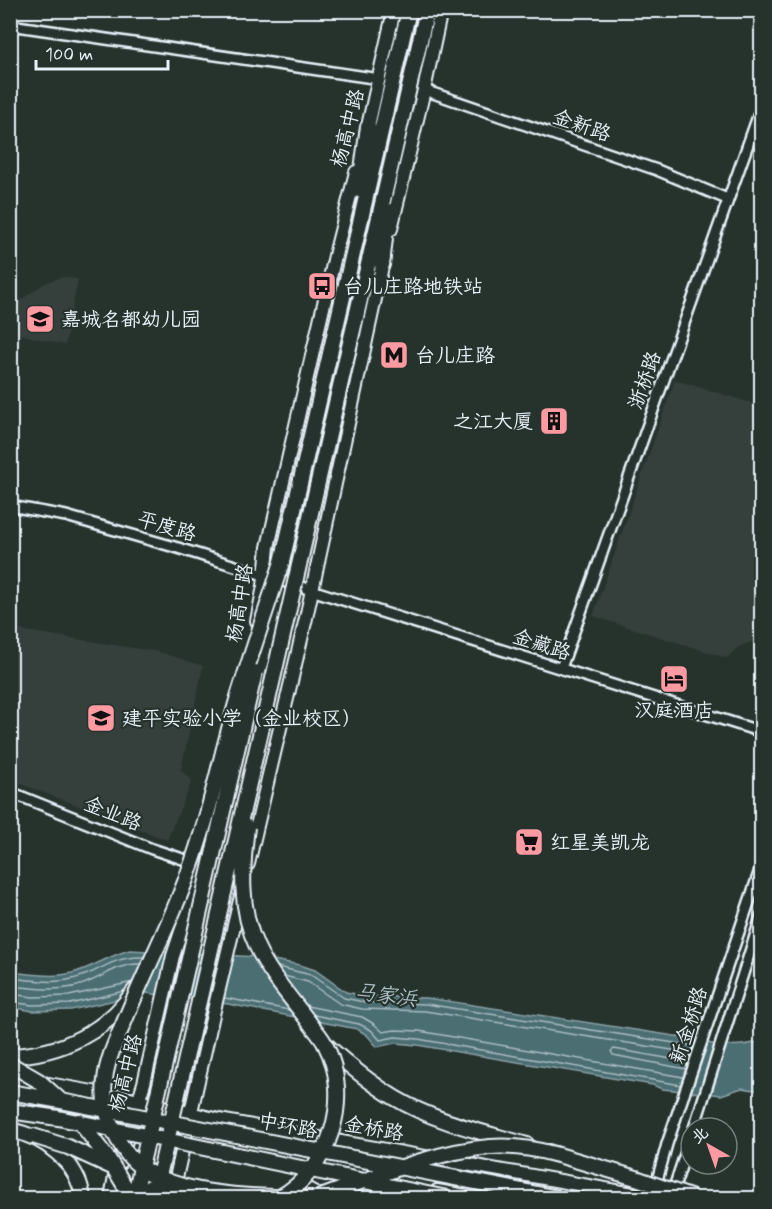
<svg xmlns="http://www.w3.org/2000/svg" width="772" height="1209" viewBox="0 0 772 1209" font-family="Mynerve,'LXGW WenKai TC',sans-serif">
<rect width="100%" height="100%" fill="#26332d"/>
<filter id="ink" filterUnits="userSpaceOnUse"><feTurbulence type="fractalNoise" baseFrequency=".0167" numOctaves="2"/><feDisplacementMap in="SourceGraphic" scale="12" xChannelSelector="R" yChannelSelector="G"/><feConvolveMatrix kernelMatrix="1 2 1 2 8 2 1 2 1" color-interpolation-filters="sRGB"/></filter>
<g filter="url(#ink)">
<path fill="#363f3e" d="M62 277 78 279 65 345 11 332V307L45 283Z
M675 380 761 406V641H754L738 647 727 658 593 616Z
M13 629 159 652 203 666 181 770 192 781 167 840 11 780 10 636Z"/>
<path fill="#4b6e72" stroke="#8aa2a8" stroke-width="1.5" d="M130 950 257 957 300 965 315 970 346 992 365 996 427 998 681 1037C708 1044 734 1050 761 1041V1091L742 1088 721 1095 713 1094 662 1089 653 1085 417 1045 395 1043 377 1047 367 1035 357 1029 228 1004 146 993 71 1010 32 1011 11 1007 10 972C30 974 53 978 72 973 93 968 109 955 130 950Z"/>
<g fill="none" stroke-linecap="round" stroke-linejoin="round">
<path stroke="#a9bdc2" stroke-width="1.5" d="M278 967 311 975 344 998 364 1002 426 1004 694 1046
M284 976 308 982 340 1004 362 1009 425 1011 691 1053
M10 978C30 980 53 984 72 979 101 973 110 956 144 957
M10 986C31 988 53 991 73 987 97 983 115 963 140 964
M10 994 33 997 69 996 133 982
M225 998 289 1010
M10 1002 32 1005 70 1004 124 991
M307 1006 362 1017 374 1024 383 1032 395 1030 419 1031 683 1077
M314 1015 359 1024 371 1030 380 1040 395 1037 418 1039 681 1085
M686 1069 613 1055 611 1051 614 1049 689 1062"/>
<g stroke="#e8f1f8" stroke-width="14">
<path id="minor" d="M10 25 380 79
M424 90 657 170 727 199
M10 506 66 516 178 548 762 732
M561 668 762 105
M10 792 152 849 195 863
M694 1128 762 914
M655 1188 667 1144 762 864
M672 1194 691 1136"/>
</g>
<g stroke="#e8f1f8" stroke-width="16">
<path id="major" d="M366 135 394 10
M391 229 424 90 441 10
M257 621 264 586 268 547 337 247 356 172
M248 864 306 618 384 257
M231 938 242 892
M10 1077 126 1098 219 1120 633 1194 678 1196
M10 1100 134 1121
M308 1173C337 1190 355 1193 387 1198
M173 1191 215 1006
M437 1191 477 1198
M111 1198 115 1176 144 1083 173 956 203 865 223 778"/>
</g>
<g stroke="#e8f1f8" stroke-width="18">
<path id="highway" d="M359 190 368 127
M382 265 388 211
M346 360 427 10
M282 562 409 10
M325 1044C347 1064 370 1083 395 1098 435 1122 483 1132 527 1145
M10 1056C61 1054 106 1032 135 990
M10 1130C45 1137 78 1162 83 1198
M548 1152 636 1178"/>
</g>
<use href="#minor" stroke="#26332d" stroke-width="9"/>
<use href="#major" stroke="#26332d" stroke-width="12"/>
<use href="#highway" stroke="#26332d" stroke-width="14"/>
<g stroke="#e8f1f8" stroke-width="16" stroke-linecap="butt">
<path id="major-bridge" d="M215 1006 231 938"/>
</g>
<g stroke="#e8f1f8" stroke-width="18" stroke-linecap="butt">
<path id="highway-bridge" d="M282 562C267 608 251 654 237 700 220 758 209 818 188 874 170 924 145 971 125 1020 117 1039 107 1059 105 1080 102 1105 109 1127 123 1148 155 1200 259 1196 313 1198
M247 827C242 868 239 909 257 947 270 975 291 998 309 1022 314 1029 321 1036 325 1044 353 1097 331 1170 278 1198
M10 1064 39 1081 60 1100
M10 1092 61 1101 558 1198
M10 1111 58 1118 447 1198
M79 1121 109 1160 132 1198
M33 1136 68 1147 112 1167
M636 1178 693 1198
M150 1187 173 1198
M134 1198 255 672
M154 1198 346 360
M318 1198C371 1179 433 1151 490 1147 513 1145 536 1149 558 1155"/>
</g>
<use href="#major-bridge" stroke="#26332d" stroke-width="12"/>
<use href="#highway-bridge" stroke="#26332d" stroke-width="14"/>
</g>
</g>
<defs>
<g id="bus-square" transform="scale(1.5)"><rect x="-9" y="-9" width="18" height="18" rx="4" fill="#ff9aa2" stroke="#26332d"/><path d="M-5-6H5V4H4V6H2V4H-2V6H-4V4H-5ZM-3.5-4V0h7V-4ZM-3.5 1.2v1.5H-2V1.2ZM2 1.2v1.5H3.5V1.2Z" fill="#111"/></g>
<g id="school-square" transform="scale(1.5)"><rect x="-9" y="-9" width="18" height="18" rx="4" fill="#ff9aa2" stroke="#26332d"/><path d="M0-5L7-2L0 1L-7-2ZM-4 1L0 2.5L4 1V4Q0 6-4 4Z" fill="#111"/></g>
<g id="metro-square" transform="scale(1.5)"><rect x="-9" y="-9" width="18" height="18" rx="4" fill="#ff9aa2" stroke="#26332d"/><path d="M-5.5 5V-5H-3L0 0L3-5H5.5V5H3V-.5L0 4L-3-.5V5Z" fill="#111"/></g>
<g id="building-square" transform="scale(1.5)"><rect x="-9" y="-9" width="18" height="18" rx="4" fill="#ff9aa2" stroke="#26332d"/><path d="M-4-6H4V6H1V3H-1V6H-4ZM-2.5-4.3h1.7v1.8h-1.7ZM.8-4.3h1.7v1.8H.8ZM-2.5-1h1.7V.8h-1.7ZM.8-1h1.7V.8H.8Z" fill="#111"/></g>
<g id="hotel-square" transform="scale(1.5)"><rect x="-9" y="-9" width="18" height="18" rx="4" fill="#ff9aa2" stroke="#26332d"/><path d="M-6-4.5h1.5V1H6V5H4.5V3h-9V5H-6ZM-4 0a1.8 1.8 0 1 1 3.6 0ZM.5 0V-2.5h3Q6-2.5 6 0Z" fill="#111"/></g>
<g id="supermarket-square" transform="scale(1.5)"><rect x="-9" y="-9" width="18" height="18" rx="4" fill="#ff9aa2" stroke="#26332d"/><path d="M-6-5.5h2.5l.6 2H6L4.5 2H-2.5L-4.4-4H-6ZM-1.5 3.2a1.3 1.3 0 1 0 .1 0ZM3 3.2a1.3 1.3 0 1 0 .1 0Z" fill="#111"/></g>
</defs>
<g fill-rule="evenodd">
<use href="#bus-square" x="322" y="286"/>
<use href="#school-square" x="40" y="319"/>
<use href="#metro-square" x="394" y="355"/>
<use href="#building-square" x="554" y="421"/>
<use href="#hotel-square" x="674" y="679"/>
<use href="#school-square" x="101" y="718"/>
<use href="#supermarket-square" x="529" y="842"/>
</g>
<g text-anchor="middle" stroke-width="4.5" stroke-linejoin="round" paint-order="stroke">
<g font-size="20" fill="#e8f1f8" stroke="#26332d">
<text transform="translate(582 125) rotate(19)" y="7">金新路</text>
<text transform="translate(347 128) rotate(-76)" y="7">杨高中路</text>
<text transform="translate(644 380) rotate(-70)" y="7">浙桥路</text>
<text transform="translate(167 526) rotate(16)" y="7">平度路</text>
<text transform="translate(239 603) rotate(-81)" y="7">杨高中路</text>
<text transform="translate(542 644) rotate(18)" y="7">金藏路</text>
<text transform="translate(113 813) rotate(22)" y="7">金业路</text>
<text transform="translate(688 1025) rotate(-72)" y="7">新金桥路</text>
<text transform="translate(125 1073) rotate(-76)" y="7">杨高中路</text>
<text transform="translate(288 1125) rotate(11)" y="7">中环路</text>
<text transform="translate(374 1128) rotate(10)" y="7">金桥路</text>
</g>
<g font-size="20" fill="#e8f1f8" stroke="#26332d" text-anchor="start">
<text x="343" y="293">台儿庄路地铁站</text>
<text x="61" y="326">嘉城名都幼儿园</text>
<text x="415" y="362">台儿庄路</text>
<text x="533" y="428" text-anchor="end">之江大厦</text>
<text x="674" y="717" text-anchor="middle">汉庭酒店</text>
<text x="122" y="725">建平实验小学（金业校区）</text>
<text x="550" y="849">红星美凯龙</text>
</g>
<g font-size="21" font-style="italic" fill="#a9bdc2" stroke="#26332d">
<text transform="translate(386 995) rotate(7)" y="7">马家浜</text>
</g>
</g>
<rect width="772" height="1209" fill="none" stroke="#26332d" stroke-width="36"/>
<rect x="18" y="18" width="736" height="1173" fill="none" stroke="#e8f1f8" stroke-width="2" filter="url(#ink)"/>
<g transform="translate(709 1146) rotate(320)"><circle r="28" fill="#26332d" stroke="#747f7e" stroke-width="1.5"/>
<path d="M0-4.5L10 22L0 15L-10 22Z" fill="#ff9aa2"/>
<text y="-9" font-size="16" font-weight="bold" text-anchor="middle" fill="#e8f1f8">北</text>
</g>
<path d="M36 60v9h132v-9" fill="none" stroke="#e8f1f8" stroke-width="3"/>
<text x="45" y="60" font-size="18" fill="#e8f1f8" stroke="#26332d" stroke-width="4.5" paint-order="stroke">100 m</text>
</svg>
